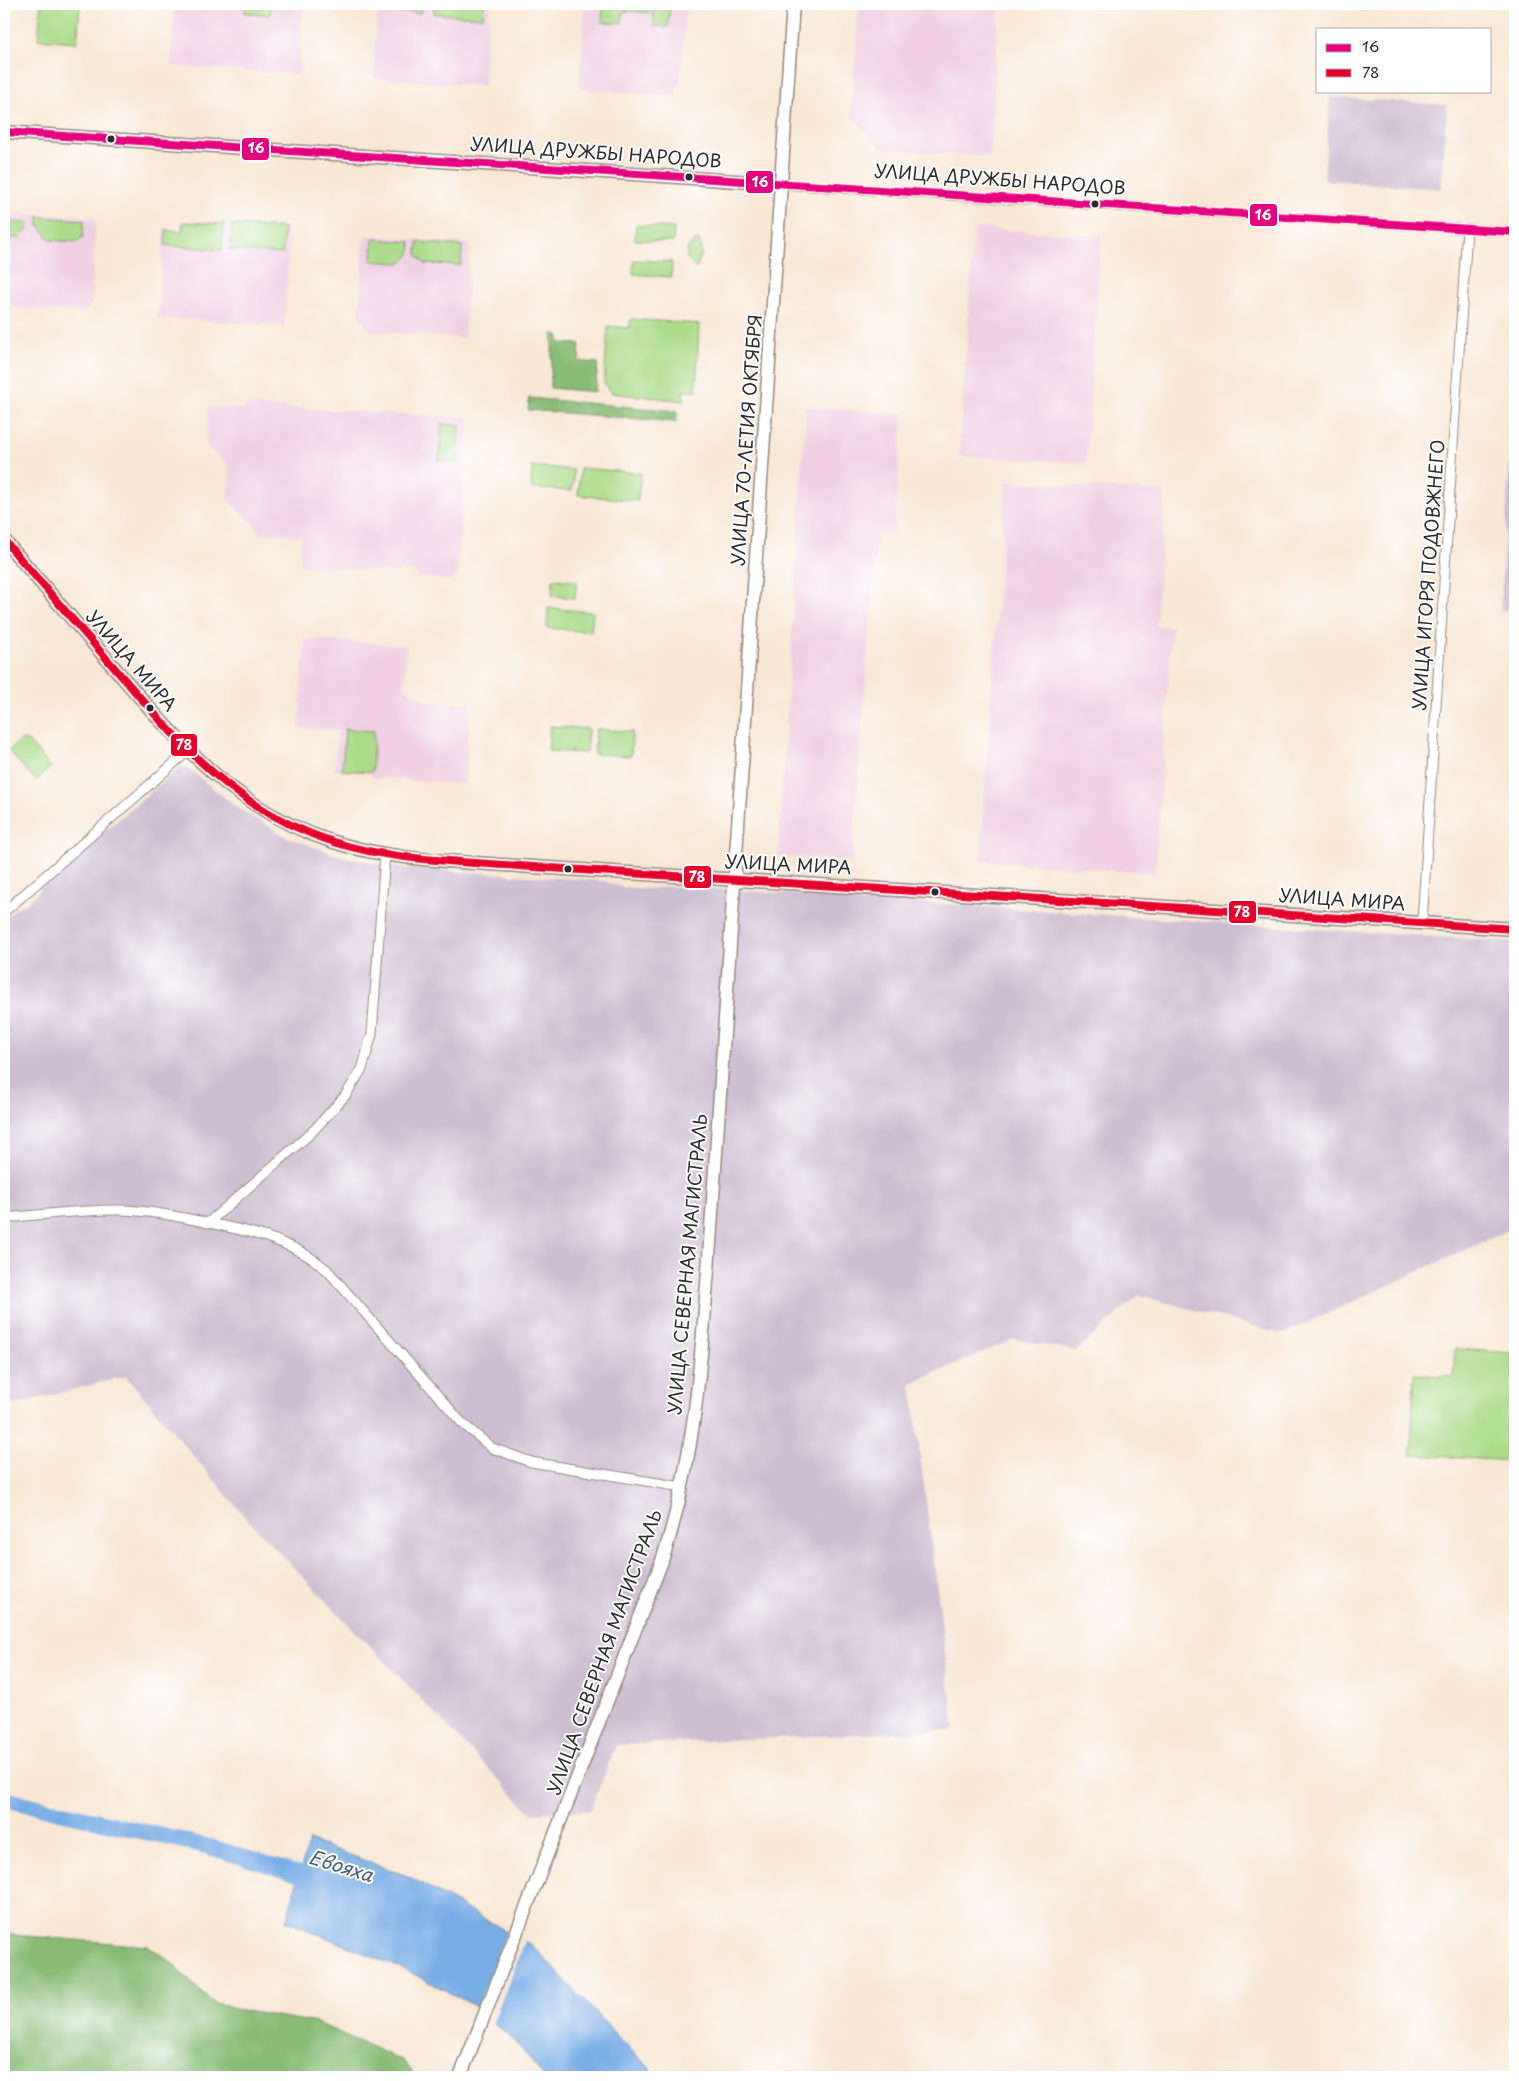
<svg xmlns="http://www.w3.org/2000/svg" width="1519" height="2081" viewBox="0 0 1519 2081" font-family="'Playpen Sans',sans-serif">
<rect width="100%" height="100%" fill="#fff"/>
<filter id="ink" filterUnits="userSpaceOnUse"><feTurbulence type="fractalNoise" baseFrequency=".02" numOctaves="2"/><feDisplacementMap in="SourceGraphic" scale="10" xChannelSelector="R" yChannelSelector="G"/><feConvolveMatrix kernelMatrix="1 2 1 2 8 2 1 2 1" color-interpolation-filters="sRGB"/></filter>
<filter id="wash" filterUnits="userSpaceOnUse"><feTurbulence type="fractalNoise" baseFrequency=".0096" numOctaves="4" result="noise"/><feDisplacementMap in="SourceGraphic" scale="20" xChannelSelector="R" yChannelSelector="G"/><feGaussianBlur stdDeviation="1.12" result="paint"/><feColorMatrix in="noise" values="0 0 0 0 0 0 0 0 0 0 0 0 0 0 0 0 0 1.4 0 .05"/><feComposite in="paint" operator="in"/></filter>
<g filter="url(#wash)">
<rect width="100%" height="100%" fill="#f8e7d4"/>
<path fill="#f1d0e3" d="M175 4H303L299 74 171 66Z
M378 4H490L484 86 373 78Z
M585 4H686L680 84 676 86V96L579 89Z
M859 4H999L990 157 882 149 861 126 851 115Z
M4 212 96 218 91 304 83 313 4 307Z
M181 220 286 227 285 239 290 240 284 326 158 318 164 228 180 229Z
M974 228 1101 236 1086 463 959 456Z
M364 235 470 244 464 338 370 331 359 316Z
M245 405 469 418 457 577 448 580 418 577 413 570 400 569 396 572 300 566 302 536 258 533V528L228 500 230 467 206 445 208 407 245 409Z
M806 407 903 414 894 534H877L852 861 778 856Z
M1006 481 1165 492 1156 625 1172 627 1155 873 980 861Z
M305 639 406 645 404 687 427 701 470 704 465 784 371 778V773L335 771 338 731 299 728Z"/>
<path fill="#cebed1" d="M1330 97 1447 105 1441 189 1324 180Z
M1515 390V611L1500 610Z
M181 766 189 769 237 807 287 837 343 857 395 867 604 881 622 887 649 889 667 886 1515 942V1227L1283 1334 1139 1295 1076 1351 1014 1339 911 1383 955 1730 616 1745 590 1811 531 1813 247 1519 126 1376 4 1407V919L16 908 26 904 37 893 43 884Z"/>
<path fill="#abdb88" stroke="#6b835a" d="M41 4H80L77 42 38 39Z
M246 4H271L270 15 245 13Z
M383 4H423L420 13 382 11Z
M433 4H484L483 17 435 14Z
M603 4H670L668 27 654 26V13L623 11 622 23 602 22Z
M39 217 84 220 83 237 76 242 50 240 39 225Z
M4 222 29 223 28 229 19 238 4 237Z
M183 222 224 224 222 250 165 245 166 230 182 232Z
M232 225 284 228 282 254 230 250Z
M636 225 674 228 673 242 635 240Z
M373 239 411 242 410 254 402 263 372 261Z
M698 239 702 253 696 269 687 258V249Z
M418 242 462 246 461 265 425 264 417 254Z
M634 260 672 262 671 277 633 274Z
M631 319 699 324 696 391H683L685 401 611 393 604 383 608 326 629 328Z
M442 424 460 425 458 462 439 460Z
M532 466 574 470 572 491 531 488Z
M580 468 641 473 638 501 578 495Z
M553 579 577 581 575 598 552 596Z
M548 608 593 612 591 632 547 628Z
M550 726 588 729 586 753 548 751Z
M345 729 374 731 372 772 342 770Z
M596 729 632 732 631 756 594 754Z
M21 740 28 741 51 767 36 781 9 751Z
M1455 1349 1515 1353V1461L1411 1455 1414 1374 1453 1377Z"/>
<path fill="#88bb74" stroke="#5a7350" d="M553 334 559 335V343L580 344 579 361 598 363 595 392 550 388Z
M529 398 678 411 676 422 528 410Z
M4 1934 148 1946 168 1959 210 2001 235 2009 317 2023 402 2060 417 2077H4Z"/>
<path fill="#77ace5" stroke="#516c88" d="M309 1840 410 1877 533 1946 624 2043 659 2077H544L515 2041 473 2005 408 1971 286 1921Z"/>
<path fill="#f8e7d4" d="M508 1929 526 1939 492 2024 476 2011Z"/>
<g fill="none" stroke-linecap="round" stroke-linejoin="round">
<path stroke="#77ace5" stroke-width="16" d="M4 1799 210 1847 321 1881"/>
</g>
</g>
<g filter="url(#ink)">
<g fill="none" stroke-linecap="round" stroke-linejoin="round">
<g stroke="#928980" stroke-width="11">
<path id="street" d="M781 184 1515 232
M4 912 188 751
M1422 923 1467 229
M4 1218C43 1215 83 1209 122 1210 156 1211 190 1219 223 1226 262 1234 297 1244 327 1270L462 1423 492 1448 531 1462 682 1487
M208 1223 312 1132 345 1096 362 1069 372 1034 385 853"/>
</g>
<g stroke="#928980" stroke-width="15">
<path id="secondary" d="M4 132 781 184
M4 540C42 584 80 628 118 672 181 745 238 812 334 842 392 861 457 861 518 866L1515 929
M460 2077 662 1561C696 1459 702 1349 710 1243L793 4"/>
</g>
<use href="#street" stroke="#fff" stroke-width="9"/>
<use href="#secondary" stroke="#fff" stroke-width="12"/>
<g stroke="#fff" stroke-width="11">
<path id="bus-1" d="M4 132 1515 232"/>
</g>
<g stroke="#fff" stroke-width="11">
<path id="bus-2" d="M4 540C42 584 80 628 118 672 181 745 238 812 334 842 392 861 457 861 518 866L1515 929"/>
</g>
<use href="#bus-1" stroke="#e5007d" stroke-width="8"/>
<use href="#bus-2" stroke="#e4002b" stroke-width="8"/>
</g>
</g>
<g fill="#2b2b2b" stroke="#fff" stroke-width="2">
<circle cx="111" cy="139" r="4.5"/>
<circle cx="689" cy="177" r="4.5"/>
<circle cx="1095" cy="204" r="4.5"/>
<circle cx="150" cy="708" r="4.5"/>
<circle cx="568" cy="869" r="4.5"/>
<circle cx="935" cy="892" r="4.5"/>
</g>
<g text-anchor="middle" stroke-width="4" stroke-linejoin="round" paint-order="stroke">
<g font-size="18" fill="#2b2b2b" stroke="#fff">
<text transform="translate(596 153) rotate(4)" y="6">УЛИЦА ДРУЖБЫ НАРОДОВ</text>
<text transform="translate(1000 180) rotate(4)" y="6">УЛИЦА ДРУЖБЫ НАРОДОВ</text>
<text transform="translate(747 440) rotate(-86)" y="6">УЛИЦА 70-ЛЕТИЯ ОКТЯБРЯ</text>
<text transform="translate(1429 575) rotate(-86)" y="6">УЛИЦА ИГОРЯ ПОДОВЖНЕГО</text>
<text transform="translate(131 661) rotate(49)" y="6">УЛИЦА МИРА</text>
<text transform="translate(788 865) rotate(3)" y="6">УЛИЦА МИРА</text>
<text transform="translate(1342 900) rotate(4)" y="6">УЛИЦА МИРА</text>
<text transform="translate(688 1264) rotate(-85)" y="6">УЛИЦА СЕВЕРНАЯ МАГИСТРАЛЬ</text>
<text transform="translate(605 1652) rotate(-70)" y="6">УЛИЦА СЕВЕРНАЯ МАГИСТРАЛЬ</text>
</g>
<g font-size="19" font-style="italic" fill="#495f75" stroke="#fff">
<text transform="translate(341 1866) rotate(17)" y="7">Евояха</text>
</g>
</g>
<g stroke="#fff" stroke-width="2">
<rect x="241" y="137" width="29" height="24" rx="5" fill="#e5007d"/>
<rect x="745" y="170" width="29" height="24" rx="5" fill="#e5007d"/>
<rect x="1249" y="203" width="29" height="24" rx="5" fill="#e5007d"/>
<rect x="170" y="733" width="28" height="24" rx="5" fill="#e4002b"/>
<rect x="683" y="865" width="29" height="24" rx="5" fill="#e4002b"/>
<rect x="1228" y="900" width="29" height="24" rx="5" fill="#e4002b"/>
</g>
<g font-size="14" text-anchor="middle" font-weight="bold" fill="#fff">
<text x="256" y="153">16</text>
<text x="760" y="187">16</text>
<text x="1263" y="220">16</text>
<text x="184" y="750">78</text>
<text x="697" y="882">78</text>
<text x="1242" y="917">78</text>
</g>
<rect width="1519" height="2081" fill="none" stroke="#fff" stroke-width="20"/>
<rect x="1316" y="28" width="175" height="65" fill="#ffffff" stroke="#aaaaaa"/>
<rect x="1326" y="44" width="25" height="8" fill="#e5007d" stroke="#aaaaaa"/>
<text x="1362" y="52" font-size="15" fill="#2b2b2b">16</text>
<rect x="1326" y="69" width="25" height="8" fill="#e4002b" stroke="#aaaaaa"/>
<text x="1362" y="78" font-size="15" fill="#2b2b2b">78</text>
</svg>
